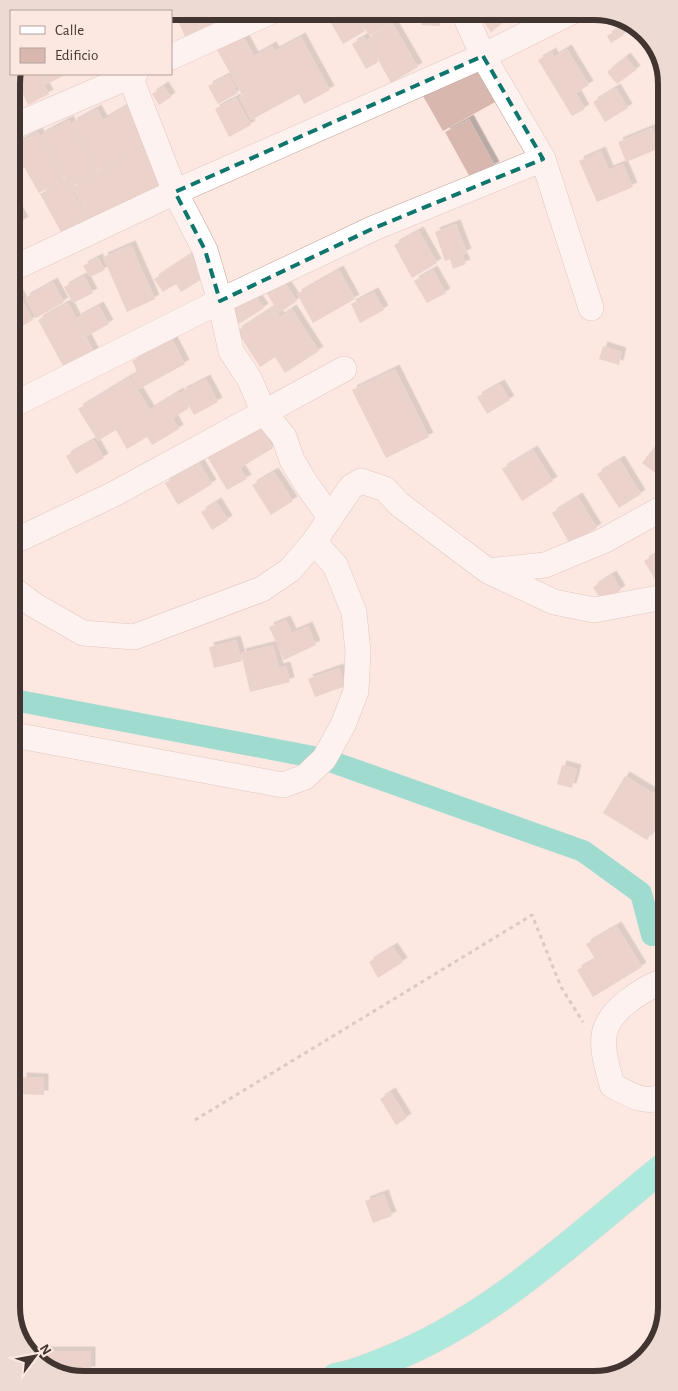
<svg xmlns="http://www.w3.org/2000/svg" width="678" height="1391" viewBox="0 0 678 1391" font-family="'Alegreya Sans',sans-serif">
<defs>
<filter id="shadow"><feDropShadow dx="4.5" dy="-4.5" stdDeviation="0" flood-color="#0004"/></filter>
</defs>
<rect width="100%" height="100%" fill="#fce8e1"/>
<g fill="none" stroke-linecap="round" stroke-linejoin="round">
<path stroke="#32cdba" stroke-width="22" d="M14 700 324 759 583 851 641 893 652 935"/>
</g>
<path fill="#d8b8ae" filter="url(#shadow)" d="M173 11H206L213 25 186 38Z
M207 11H252L214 26Z
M340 11H354L365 31 343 44 328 18Z
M355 11H386L393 23 369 36Z
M422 11H441L440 26 421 25Z
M485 11H510L513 15 491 32 479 16Z
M393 24 418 67 391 83 367 40Z
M620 28 624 35 611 43 607 36Z
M241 32 254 56 272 46 275 51 301 37 330 90 304 104 299 94 251 120 239 97 276 77 242 95 215 46Z
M364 37 378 62 366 69 352 44Z
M567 49 589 85 576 93 585 109 572 116 538 60 552 52 554 57Z
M626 57 636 70 617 84 607 72Z
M477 66 497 101 443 131 423 96Z
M14 74H38L49 94 28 105 23 94 11 100V79Z
M39 74H67L45 85Z
M229 75 238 93 218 104 208 86Z
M164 86 171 97 159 105 152 94Z
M616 88 628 108 605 122 593 102Z
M236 98 251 125 229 137 215 109Z
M132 103 166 185 122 211 118 204 120 210 93 226 72 188 124 158 127 161 124 157 99 171 72 123 97 109 103 120Z
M469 119 495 166 471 179 445 132Z
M69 120 98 171 70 188 92 227 66 241 40 194 66 180 41 135Z
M652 128 660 148 626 162 618 142Z
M38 132 64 179 39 193 12 146Z
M12 147 24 168 12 175Z
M601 151 609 170 623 164 633 187 597 202 579 161Z
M12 200 24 221 12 228Z
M456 224 467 253 462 255 466 264 453 269 450 259 445 261 435 232Z
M419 231 437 263 412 278 394 245Z
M131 245 155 299 127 312 103 257Z
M192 254 207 276 181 292 176 284 163 292 154 279Z
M98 258 105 270 90 277 83 266Z
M339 270 355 299 313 323 297 294Z
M433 270 446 293 427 303 414 281Z
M84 276 93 293 73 303 64 287Z
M281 277 297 301 279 313 264 289Z
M53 282 64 302 36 318 25 298Z
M14 285 33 320 17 329 12 321Z
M253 292 264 308 239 324 228 308Z
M374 292 384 310 360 323 351 304Z
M68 303 98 359 68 375 38 320Z
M99 306 109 324 87 336 77 318Z
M274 307 280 317 292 309 319 351 285 373 275 357 260 367 237 331Z
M172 339 185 364 139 389 131 375 137 371 132 361Z
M603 346 622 352 619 365 599 359Z
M395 369 429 437 386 458 352 390Z
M130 377 150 410 179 392 189 408 173 418 179 429 152 445 147 437 127 449 116 430 98 441 78 409Z
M206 379 218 402 194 415 181 392Z
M500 384 510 400 487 414 477 397Z
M257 421 273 448 240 468 247 479 227 490 205 453Z
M94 440 104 458 76 474 66 456Z
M656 445 663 450 662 478 642 463Z
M533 450 553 481 522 501 502 469Z
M620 460 641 494 619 508 597 474Z
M199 462 212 484 178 505 165 483Z
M274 472 293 501 271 515 252 485Z
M578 497 597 528 570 544 552 513Z
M217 502 228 520 212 530 201 512Z
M663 550 664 583 659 586 644 561Z
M612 575 621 590 602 602 593 587Z
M286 620 292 633 308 626 316 645 284 660 269 627Z
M236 640 242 661 214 668 209 647Z
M273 645 279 668 286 666 290 682 250 692 241 653Z
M339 668 346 686 315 697 308 679Z
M562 765 577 769 572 788 557 784Z
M625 776 665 800V811L647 840 603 813Z
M617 926 642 967 593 997 577 970 595 959 586 944Z
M393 947 403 962 378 978 369 962Z
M22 1077 44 1078V1095L22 1094Z
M391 1092 407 1118 396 1125 380 1099Z
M384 1194 392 1216 373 1223 365 1201Z
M38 1351H91V1371H55L40 1365Z"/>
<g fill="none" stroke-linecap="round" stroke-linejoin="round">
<g stroke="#c0a197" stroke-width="26">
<path id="street" d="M463 11 483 56 543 159 591 308
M171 57 272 11
M12 127 135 74
M12 269 175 192 483 56 573 11
M13 405 220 301 205 250 175 192 129 74
M330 517 305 482 292 460 284 437 263 411 250 380 231 351 220 301 374 228 543 159
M13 542 114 494 344 369
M488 571 545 565 603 541 663 508
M14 590 34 605 83 633 134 637 262 589 290 570 314 542 351 487 361 481 385 489 399 504 488 571 554 602 594 610 664 597
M14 735 283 785 305 777 324 759 343 725 356 691 358 652 354 612 335 565 314 542
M665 980C643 989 607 1010 604 1036 602 1053 608 1069 612 1085 628 1094 648 1107 666 1094"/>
</g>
<g stroke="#d2cfce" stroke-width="29">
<path id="highway" d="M336 1377C355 1374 372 1366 390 1359 495 1317 578 1235 666 1165"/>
</g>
<path stroke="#b6a49e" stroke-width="3" stroke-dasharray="4 4" stroke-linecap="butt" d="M195 1120 532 915 561 987 583 1022"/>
<use href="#street" stroke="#fff" stroke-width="25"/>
<use href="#highway" stroke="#51ebd7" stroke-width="28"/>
</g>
<path d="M0 0H678V1391H0ZM483 56 543 159 374 228 220 301 205 250 175 192Z" fill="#fce8e1" fill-opacity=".55" fill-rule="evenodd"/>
<path fill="none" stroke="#0f766e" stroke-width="4" stroke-dasharray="10 6" stroke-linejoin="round" d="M483 56 543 159 374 228 220 301 205 250 175 192Z"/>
<path d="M0 0H678V1391H0ZM84 20H594A64 64 0 0 1 658 84V1307A64 64 0 0 1 594 1371H84A64 64 0 0 1 20 1307V84A64 64 0 0 1 84 20Z" fill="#eddad3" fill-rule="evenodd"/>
<path fill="none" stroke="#423531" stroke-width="6" d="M84 20H594A64 64 0 0 1 658 84V1307A64 64 0 0 1 594 1371H84A64 64 0 0 1 20 1307V84A64 64 0 0 1 84 20Z"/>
<rect x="10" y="10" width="162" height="65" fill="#fce8e1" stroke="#b2a09b"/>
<rect x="20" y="26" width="25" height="8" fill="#ffffff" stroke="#b2a09b"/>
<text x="55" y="35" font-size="15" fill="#423531">Calle</text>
<rect x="20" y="48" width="25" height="15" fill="#d8b8ae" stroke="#b2a09b"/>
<text x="55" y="60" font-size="15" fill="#423531">Edificio</text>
<g transform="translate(35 1356) rotate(58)" stroke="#fce8e1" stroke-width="4" paint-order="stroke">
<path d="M0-4L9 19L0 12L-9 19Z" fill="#423531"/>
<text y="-8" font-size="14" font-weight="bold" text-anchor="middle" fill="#423531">N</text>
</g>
</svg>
